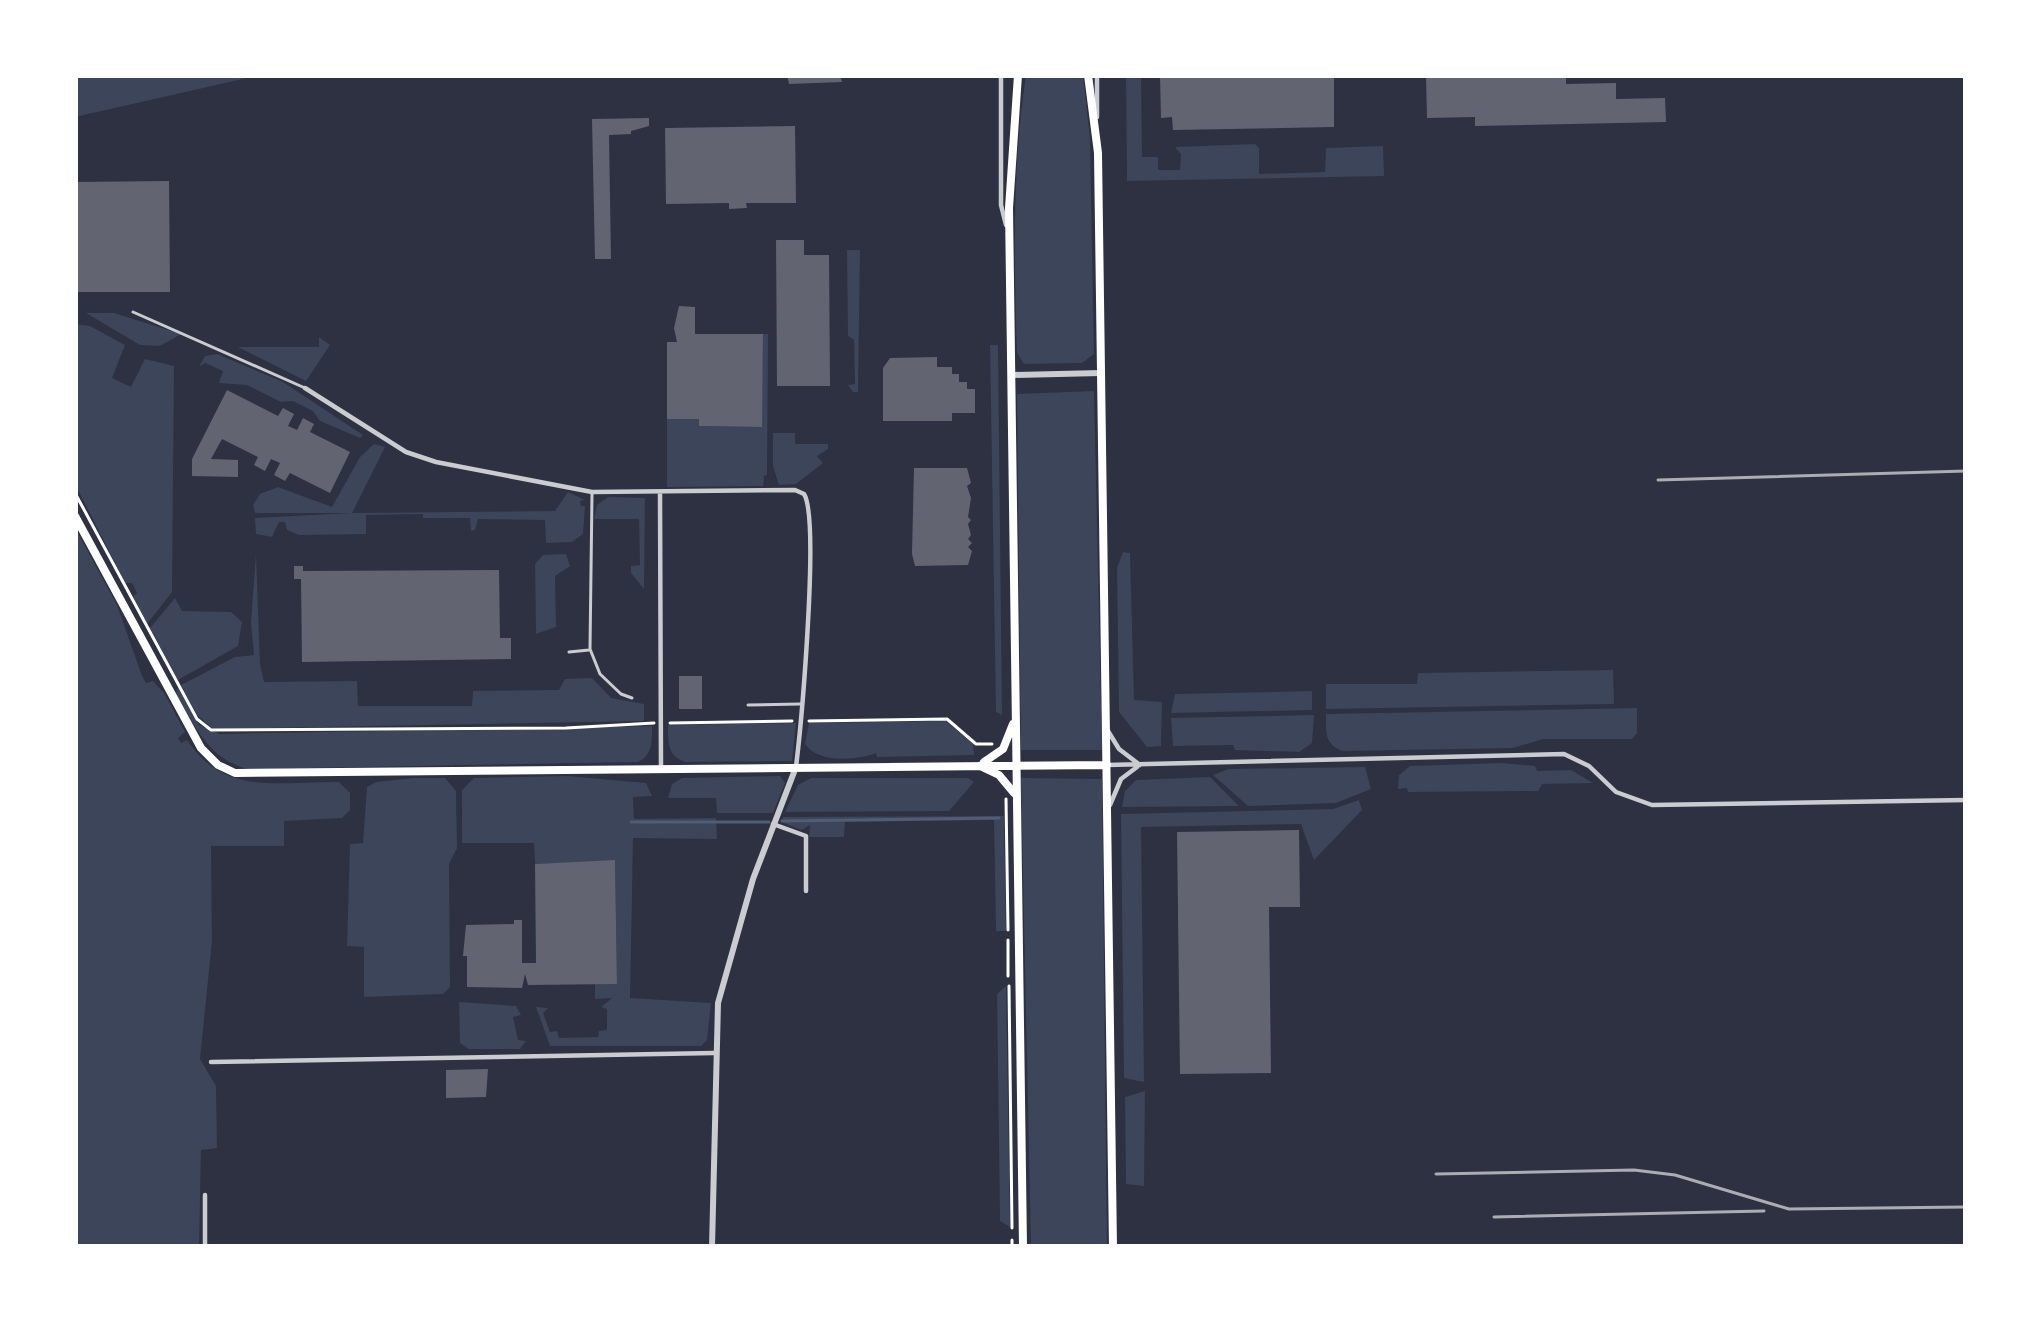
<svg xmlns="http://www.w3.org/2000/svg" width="2041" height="1322" viewBox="0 0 2041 1322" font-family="Mulish,sans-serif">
<rect width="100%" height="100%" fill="#2d3142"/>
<path fill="#3c4559" d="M75 75H260L75 117Z
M1026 75H1083L1090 139 1094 354 1082 363 1024 364 1017 353C1014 259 1012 168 1026 75Z
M1126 75H1141L1142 157H1158V170H1180L1181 154 1175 147 1255 144 1259 148V174L1325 172 1326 148 1383 146 1384 176 1127 181Z
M847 250H860L858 392H853L848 385 855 384 854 340 848 336Z
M86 313H114L181 334 160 346 140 345Z
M75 324 90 326 125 345 112 378 131 387 145 359 174 366 172 592 147 624 133 597 137 593 132 583H125L75 484Z
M763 334H768L767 475 764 476 763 486 667 487V419H699L700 426 761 427Z
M319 337 330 345 306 381 238 347H319Z
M990 345H998L1002 715 996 712Z
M217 354 283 382 363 435 360 438 320 421 313 411 293 401 281 402 247 385 219 383 223 371 205 363 199 367 205 356Z
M1094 391 1102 750H1021L1017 394Z
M773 433H795V444H828V449L817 456 823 463 796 484 779 485 773 466Z
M374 444 385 447 352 513 555 511 568 492 585 500 580 501 581 506H585L583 534 572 542 546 543 545 520 478 519 475 530 471 531 470 518H423V514L366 515V534L299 535 287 530 285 522H279L272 537 256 534 255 518 351 513H255L253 505 260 494 278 487 332 507 360 457Z
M608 497 645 498 644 589 631 573V566L640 565 639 519H594L597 505Z
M75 528 117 605 142 676 146 683 153 681 164 693 185 732 178 738 181 743 187 740C225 797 279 781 339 782L350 793V810L342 818 284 821V846H211L212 941 200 1059 216 1086 217 1148 201 1150 199 1247H75Z
M1123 552 1130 553 1134 700 1162 702 1161 746 1147 747 1119 712 1117 568Z
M256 554 260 664 264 682 357 681 358 706H472L473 691 559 690 565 679 592 678 611 698 644 704V721L213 729 197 715 181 685 235 657 254 655 251 622Z
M566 554 570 566 555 576 556 627 536 634 535 564 543 555Z
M175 598 182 611 231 612 242 622 238 646 178 680 150 628Z
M1613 670 1614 704 1326 709V684H1417L1418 673Z
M178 687 199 725 220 734 652 726C652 741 653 755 638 762L248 769C208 759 196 727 176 694Z
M1312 691V710L1171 713 1175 694Z
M1637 708V733L1632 739H1543L1513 748 1343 751C1324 745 1326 731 1326 714Z
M1314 715 1312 743 1299 752 1235 750 1233 745 1173 746 1171 718Z
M946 721 973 744 974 755 877 757 876 753C859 760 818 764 805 744L809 723Z
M796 723 792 761 686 762C667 757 668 742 668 725Z
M1502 763 1535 766 1537 771 1571 770 1593 783 1542 784 1538 791 1408 792 1407 788 1398 789 1399 775 1410 766Z
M1365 767 1371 789 1336 803 1248 806 1213 775 1229 769Z
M567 776 646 783 652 796 633 797 634 819 716 818 717 839 633 838 630 998 711 1003 707 1040 701 1046H550L536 1007 548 1008 543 1013 550 1032 557 1031 559 1038 598 1037 599 1031 607 1030V1009L601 1007 612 998 595 999V984H617L615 861 535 864 534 843H462V790L474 778Z
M780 776 785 783 773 813H717L716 798H668L672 784 682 778Z
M1210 777 1239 806 1122 807 1125 791 1136 780Z
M413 778H445L456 791 457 848 449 864 450 987 443 994 364 997V947L347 946 350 844 363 843 367 787 376 782Z
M811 778H968L974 782 949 811 785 812 798 785Z
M1021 778 1102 779 1107 1247H1031Z
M1359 800 1362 810 1314 860 1301 824 1141 827 1144 1082 1124 1078 1121 814 1333 809Z
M1004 816 1006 931H996L994 820 845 822 844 837H809L810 825 802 830 781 822 783 817Z
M1006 986 1010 1227 1000 1221 997 994Z
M459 1002 516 1006 521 1015 513 1017 518 1040 526 1041 520 1049H469L460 1043Z
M1145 1091 1144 1186 1126 1184 1125 1097Z"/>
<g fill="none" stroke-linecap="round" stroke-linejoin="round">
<path stroke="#4f5d75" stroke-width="3" d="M782 821 999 818
M631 822H769"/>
</g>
<path fill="#626471" d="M787 75H840L842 82 789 84Z
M1160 75H1334V127L1173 130 1172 117 1161 118Z
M1426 75H1566V84L1616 83V99L1665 98 1666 122 1475 126V117L1427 118Z
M649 118V126L631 131V134L609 135 611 259H595L592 119Z
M795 126 796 203H746L747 208 729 209V203L666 204 665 128Z
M169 181 170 292H75V182Z
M776 240H804V255H829L830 386H777Z
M679 306 695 307V334H763L762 427 699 426V419H667V342H677L674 328Z
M937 357V367H952V374H959V382H967V389H975V413H952V421H883V368L890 358Z
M227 390 278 416 283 408 294 414 288 426 297 430 303 418 314 424 310 432 350 452 330 493 290 473 285 481 274 475 280 463 271 459 265 471 254 465 258 457 222 439 211 459 238 460V477L192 476V459Z
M914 468H967L971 483 967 486 971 498 968 517 971 520 968 524 971 535 968 539 972 543 968 547 972 551 968 565 915 566 912 554Z
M294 566H303V571L499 570 500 638H511V659L302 662 301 579H294Z
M679 676H702V709H679Z
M1299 830 1300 907H1269L1271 1073 1180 1074 1177 832Z
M615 860 617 984 528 985 525 974 522 988 467 987V956H463L466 925 514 924V920H522V963H536L535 864Z
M488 1069 486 1097 446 1098V1070Z"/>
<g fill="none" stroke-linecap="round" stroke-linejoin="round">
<path stroke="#fff" stroke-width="3" d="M75 493 197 719 211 730 566 728 654 723
M809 721 947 719 976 744H992
M670 723 792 721
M1006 799 1008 930
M1008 940V976
M1009 986 1012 1228
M1012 1240V1247"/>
<path stroke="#caccd0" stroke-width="3" d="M133 312 305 388
M592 494 590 649 600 674 621 694 632 698
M569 652 589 650
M748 705 800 704"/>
<path stroke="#caccd0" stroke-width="4.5" d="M1001 75V205L1006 225
M1097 75V117
M305 388 406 452 436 462 592 492 795 490 804 494C820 519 801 726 796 767
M660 493 661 770
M1108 731 1119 749 1140 765
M1107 765 1564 754 1589 766 1616 792 1652 805 1966 800
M1110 805 1121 779 1137 767
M773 824 806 836V891
M211 1062 714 1053
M205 1195V1247"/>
<path stroke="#caccd0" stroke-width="6" d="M1011 375 1101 373
M712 1247 718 1003 753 879 796 767"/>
<path stroke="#fff" stroke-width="8" d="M1018 75 1009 208 1023 1247
M1088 75 1098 153 1113 1247
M75 516 201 748 218 765 235 773 1107 765
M984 762 1003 749 1013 724
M980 766 999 775 1014 793"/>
<path stroke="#abadb3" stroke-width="3" d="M1658 480 1966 471
M1436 1174 1634 1170 1675 1175 1789 1209 1966 1207
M1494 1217 1764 1211"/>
</g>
<rect width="2041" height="1322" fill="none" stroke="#ffffff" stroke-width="156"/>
</svg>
